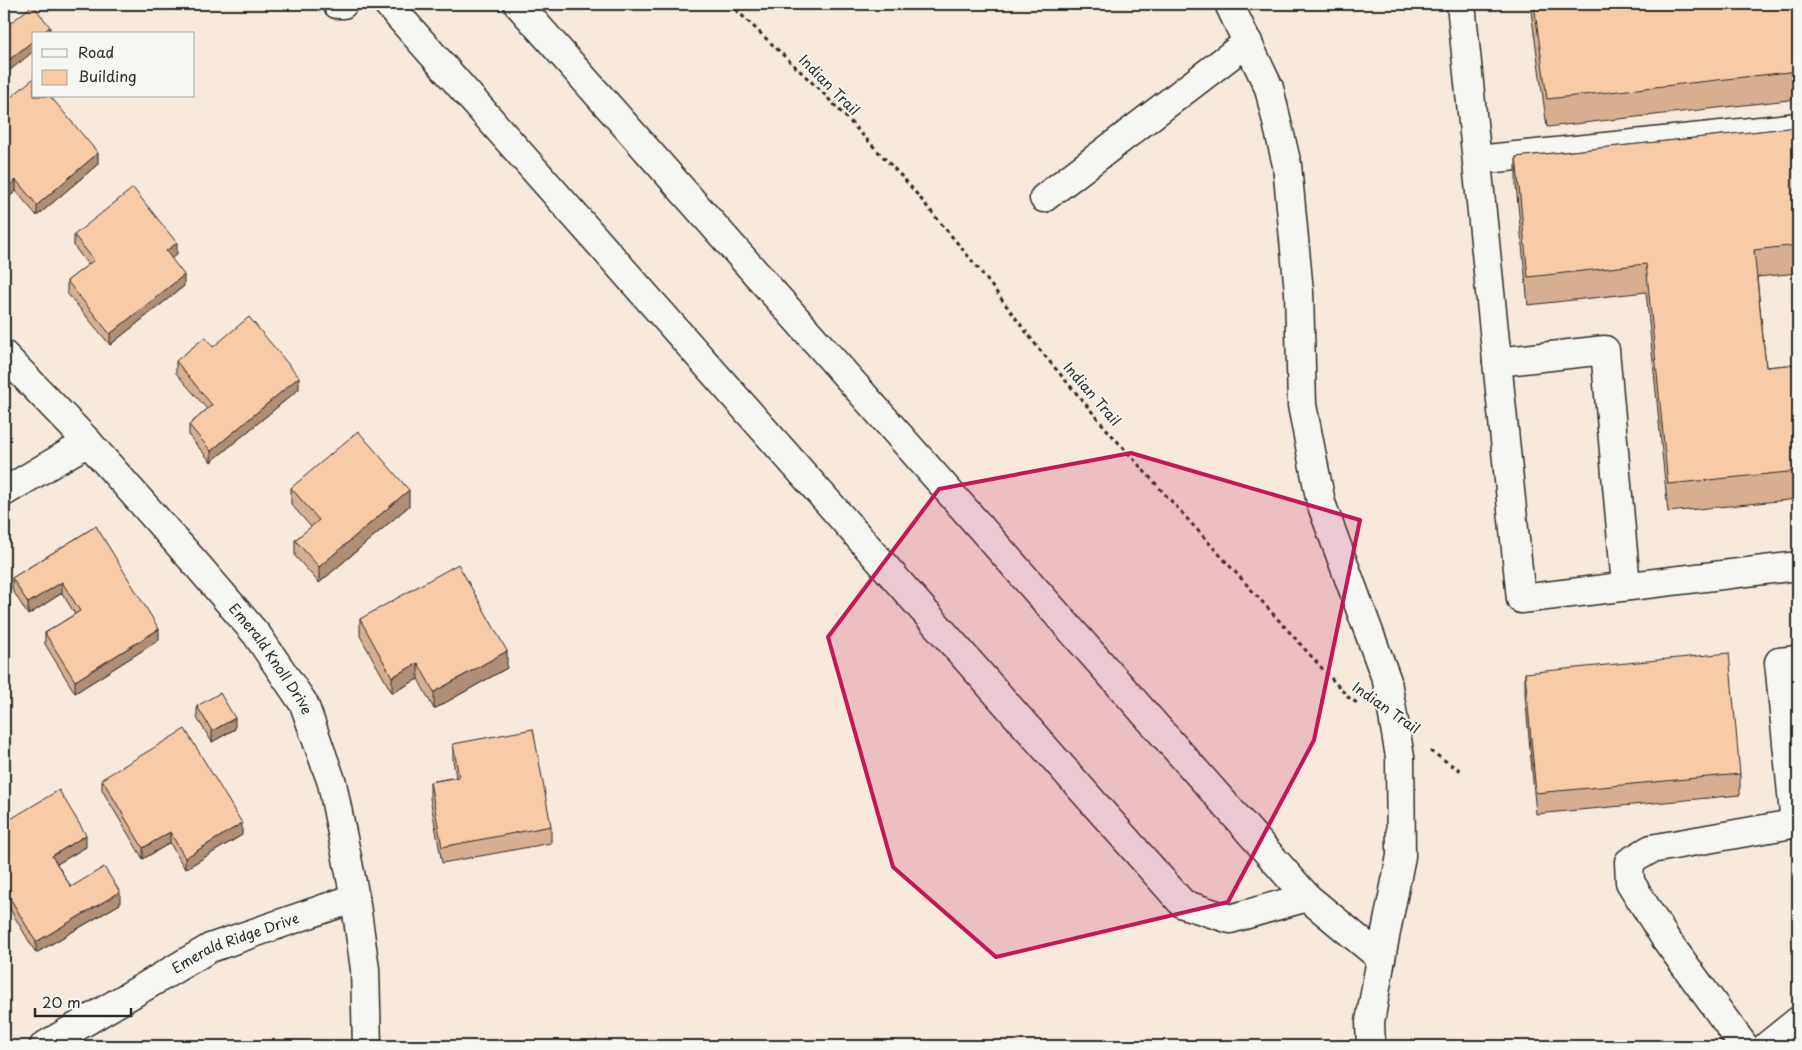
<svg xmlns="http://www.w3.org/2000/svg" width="1802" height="1050" viewBox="0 0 1802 1050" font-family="'Playpen Sans',sans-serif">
<rect width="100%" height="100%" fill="#f7e9dc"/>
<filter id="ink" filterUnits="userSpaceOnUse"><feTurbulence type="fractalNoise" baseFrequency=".02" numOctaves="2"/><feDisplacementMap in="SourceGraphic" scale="10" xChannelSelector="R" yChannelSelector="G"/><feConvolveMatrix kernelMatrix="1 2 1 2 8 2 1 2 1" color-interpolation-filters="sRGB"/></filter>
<g filter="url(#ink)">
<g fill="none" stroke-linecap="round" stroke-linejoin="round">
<g stroke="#2b2b2b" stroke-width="31">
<g id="minor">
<path d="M337 4H343"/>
<path d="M388 4 1183 904 1230 919 1307 897 1381 958"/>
<path d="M518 4 1307 897"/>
<path d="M1229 4 1269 88 1287 165 1299 292 1302 405 1321 503 1387 681 1400 757 1401 856 1383 947 1370 1022 1371 1046"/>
<path d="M1461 4 1521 599 1798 566"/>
<path d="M1477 160 1798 127"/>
<path d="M1044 198 1248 42"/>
<path id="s1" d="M4 355 88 442 198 566 257 635 304 704 332 783 355 898 365 969 367 1046"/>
<path d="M1497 362 1605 350 1626 586"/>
<path d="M4 492 88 442"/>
<path d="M1795 824 1779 662 1798 660"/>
<path id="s2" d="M44 1046 210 948 355 898"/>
<path d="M1744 1046 1665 938 1630 882 1629 862 1651 849 1798 823"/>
<path d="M1767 1046 1798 1021"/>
</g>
</g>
<path stroke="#2b2b2b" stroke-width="3" stroke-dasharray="4 4" stroke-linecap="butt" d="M730 4 824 94 906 181 978 268 1039 349 1109 432 1348 697 1360 705
M1430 751 1461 771"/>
<use href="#minor" stroke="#f6f6f2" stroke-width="28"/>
</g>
<path fill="#d5af90" stroke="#2b2b2b" d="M1530 4H1798V99L1547 127Z
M4 103 98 164 37 216 16 191 4 201Z
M1798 127V273L1757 277 1766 367 1798 364V499L1668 512 1646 292 1528 305 1516 185V157Z
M74 235 177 254 171 258 184 286 110 345 67 293V281L88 265 74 246Z
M213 347 299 389 211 462 189 436V425L207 409 176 373V361Z
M291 488 409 506 319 583 295 556V540L311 527 291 504Z
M96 526 159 640 75 693 45 644V633L75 614 62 593 28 615 12 589V578Z
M360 619 507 668 434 709 418 679 392 693 360 636Z
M1525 673 1740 774V795L1536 814 1525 694Z
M197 706 235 729 212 742 197 718Z
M453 744 551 826V843L442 863 430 798V782L456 777 453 760Z
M102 779 242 835 185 869 170 843 143 859 102 790Z
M4 823 86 847 57 864 71 887 120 904 36 953 4 899Z"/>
<path fill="#ae8e75" stroke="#2b2b2b" d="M50 27V34H41Z
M34 40V51L4 75V64Z
M98 153V164L37 216V205Z
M16 180V191L4 201V190Z
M177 243V254L166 263V251Z
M184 275V286L110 345V334Z
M299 377V389L211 462V451Z
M409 490V506L319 583V567Z
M62 582V593L28 615V603Z
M159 629V640L75 693V681Z
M507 651V668L434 709V692Z
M418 663V679L392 693V677Z
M235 718V729L212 742V731Z
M242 823V835L185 869V858Z
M170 832V843L143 859V848Z
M86 835V847L52 867V856Z
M120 892V904L36 953V942Z"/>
<path fill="#f8cba7" stroke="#2b2b2b" d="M1534 4H1798V71L1547 99Z
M33 5 50 27 41 34H34V40L4 64V20L8 25Z
M34 78V96H50L98 153 37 205 16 180 4 190V103Z
M1798 127V245L1754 250 1766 367 1798 364V471L1668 484 1646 264 1528 277 1516 157Z
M133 188 177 243 166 251 184 275 110 334 67 281 94 260 74 235Z
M249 317 299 377 211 451 189 425 212 405 176 361 205 337 213 347Z
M358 431 409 490 319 567 295 540 319 520 291 488Z
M96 526 159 629 75 681 45 633 80 611 62 582 28 603 12 578Z
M458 564 507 651 434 692 418 663 392 677 360 619Z
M1729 653 1740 774 1536 793 1525 673Z
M220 693 235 718 212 731 197 706Z
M185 729 242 823 185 858 170 832 143 848 102 779Z
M533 729 551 826 442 847 430 782 459 777 453 744Z
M59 790 86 835 52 856 71 887 104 867 120 892 36 942 4 888V823Z"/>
</g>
<path fill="#c2185b" fill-opacity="0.2" stroke="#c2185b" stroke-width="4" stroke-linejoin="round" d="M1131 453 1360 520 1314 740 1228 902 996 957 893 867 828 637 939 489Z"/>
<g text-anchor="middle" stroke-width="4" stroke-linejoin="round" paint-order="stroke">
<g font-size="14" fill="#2b2b2b" stroke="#f6f6f2">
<text transform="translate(829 85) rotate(45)" y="5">Indian Trail</text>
<text transform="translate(1092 394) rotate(49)" y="5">Indian Trail</text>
<text dy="5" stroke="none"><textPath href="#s1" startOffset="405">Emerald Knoll Drive</textPath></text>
<text transform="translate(1386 708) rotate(35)" y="5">Indian Trail</text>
<text dy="5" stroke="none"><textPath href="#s2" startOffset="218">Emerald Ridge Drive</textPath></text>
</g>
</g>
<rect width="1802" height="1050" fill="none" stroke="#f6f6f2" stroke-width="20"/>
<rect x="10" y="10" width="1782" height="1030" fill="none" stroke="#2b2b2b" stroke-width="2" filter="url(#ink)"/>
<rect x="32" y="32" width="162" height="65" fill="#f6f6f2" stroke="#a5a5a2"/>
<rect x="42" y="49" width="25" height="8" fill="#f6f6f2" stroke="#a5a5a2"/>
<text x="78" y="58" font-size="15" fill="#2b2b2b">Road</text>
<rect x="42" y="70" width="25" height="15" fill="#f8cba7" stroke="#a5a5a2"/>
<text x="78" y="82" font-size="15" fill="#2b2b2b">Building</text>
<path d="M35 1008v8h96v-8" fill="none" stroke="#2b2b2b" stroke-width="2.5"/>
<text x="42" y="1008" font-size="15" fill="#2b2b2b" stroke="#f6f6f2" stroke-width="4" paint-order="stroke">20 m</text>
</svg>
